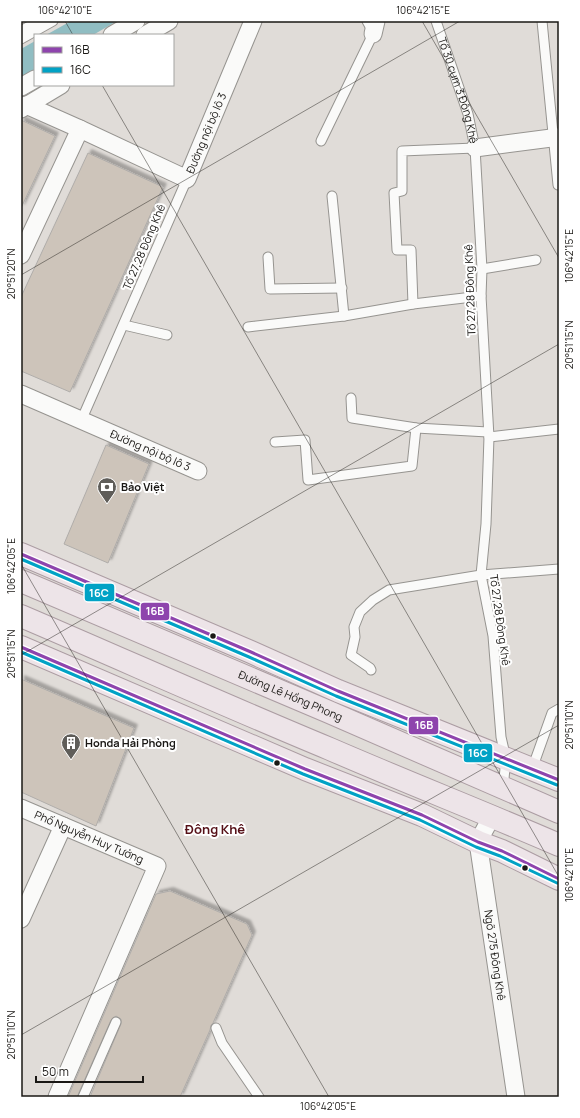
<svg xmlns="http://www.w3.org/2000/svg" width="580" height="1118" viewBox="0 0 580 1118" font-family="Manrope,sans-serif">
<defs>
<filter id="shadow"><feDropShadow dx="3.5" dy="-3.5" stdDeviation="1" flood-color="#0004"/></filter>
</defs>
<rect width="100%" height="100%" fill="#e0dcd8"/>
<path fill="#90bdc2" d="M71 21H117L93 35H46Z
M35 41V70L21 78V49Z"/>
<path fill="#cdc4ba" stroke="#b0adaa" filter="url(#shadow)" d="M21 120 55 136 21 208Z
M88 153 163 187 70 392 21 371V297Z
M106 445 149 464 108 563 64 544Z
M21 679 134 728 96 826 21 792Z
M170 891 247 924 252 935 213 1023 211 1025 210 1030 180 1097H90L121 1024V1019L116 1016 111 1020 77 1097H68L156 894Z"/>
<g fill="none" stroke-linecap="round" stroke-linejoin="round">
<g stroke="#969490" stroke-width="11">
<g id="service">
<path id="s1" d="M436 21 468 114 475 148 482 269 481 296 489 437 486 524 481 575 493 636 501 737 506 759 503 788"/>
<path d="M542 21 558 185"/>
<path d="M21 31 38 21"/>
<path d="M21 39 53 21"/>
<path d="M321 141 373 34 372 30 367 21"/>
<path d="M332 196 344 316"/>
<path d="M268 257 270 289 342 288"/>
<path d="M482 269 536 260"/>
<path d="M413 304 411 250H397L394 193 402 191V151L475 148"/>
<path d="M124 325 167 335"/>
<path d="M248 327 344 316 413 304 481 296"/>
<path d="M351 398 352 418 416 428 488 432"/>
<path d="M81 421 187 179"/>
<path d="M489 437 559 429"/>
<path d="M275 442 305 440 308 480 412 466 416 428"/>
<path d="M371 670 370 668 351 655 355 637 354 627 360 612 373 600 389 590 481 575 559 569"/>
<path d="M532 769 552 713 559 709"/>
<path d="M216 1028 222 1043 259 1097"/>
<path d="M83 1097 116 1022"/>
</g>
</g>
<g stroke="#969490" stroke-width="19">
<g id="minor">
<path d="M373 34 376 21"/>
<path d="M112 35 136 21"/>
<path d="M145 35 169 21"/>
<path d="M21 87 35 79"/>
<path id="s2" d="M26 105 80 129 187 179 253 21"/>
<path d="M21 109 61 85"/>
<path d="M475 148 559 137"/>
<path d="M21 255 80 129"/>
<path id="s3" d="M21 394 198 471"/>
<path id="s4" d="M21 808 157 866 57 1097"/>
<path id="s5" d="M492 816 478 842 516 1097"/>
<path d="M21 919 63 826"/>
</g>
</g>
<g stroke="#ac9da3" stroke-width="24">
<g id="primary">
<path d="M21 554 251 652 338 691 559 780"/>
<path id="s6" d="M21 581 329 712 559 812"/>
<path d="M21 616C124 660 226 706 330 749 406 782 483 812 559 845"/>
<path d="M21 647 305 769 422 815 478 842 502 851 559 879"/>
</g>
</g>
<use href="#service" stroke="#fafaf9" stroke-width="9"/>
<use href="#minor" stroke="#fafaf9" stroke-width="17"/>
<use href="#primary" stroke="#ede4e8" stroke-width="22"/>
<g stroke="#fff" stroke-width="6">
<path id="bus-1" d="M21 554 251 652 338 691 559 780
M21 647 305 769 422 815 478 842 502 851 559 879"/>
</g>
<g stroke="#fff" stroke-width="6">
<path id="bus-2" d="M21 559 249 657 336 696 557 785
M21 652 303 774 420 820 476 847 500 856 557 883"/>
</g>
<use href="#bus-1" stroke="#8e44ad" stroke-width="3"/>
<use href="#bus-2" stroke="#01a2c5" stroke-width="3"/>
</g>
<path fill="none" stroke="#1a1815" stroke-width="1" stroke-opacity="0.45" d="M65 21 73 35M422 21 559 258M102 85 559 877M21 275 460 21M21 564 329 1097M21 655 559 344M21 1035 559 725"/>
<defs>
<g id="bank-pin" transform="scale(1)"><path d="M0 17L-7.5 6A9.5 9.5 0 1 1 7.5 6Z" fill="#5f5d59" stroke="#fff"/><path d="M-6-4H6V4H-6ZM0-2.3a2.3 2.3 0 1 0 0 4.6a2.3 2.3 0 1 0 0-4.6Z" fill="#fff"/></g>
<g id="building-pin" transform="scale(1)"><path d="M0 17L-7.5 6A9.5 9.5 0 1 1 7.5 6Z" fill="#5f5d59" stroke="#fff"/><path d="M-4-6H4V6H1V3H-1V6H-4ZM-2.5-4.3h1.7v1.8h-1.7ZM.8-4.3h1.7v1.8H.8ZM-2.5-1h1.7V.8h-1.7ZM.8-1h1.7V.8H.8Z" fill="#fff"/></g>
</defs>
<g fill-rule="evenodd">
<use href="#bank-pin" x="107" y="487"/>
<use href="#building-pin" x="71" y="743"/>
</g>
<g fill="#1a1815" stroke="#fff" stroke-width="1.5">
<circle cx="213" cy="636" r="3.5"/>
<circle cx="277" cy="763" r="3.5"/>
<circle cx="525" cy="868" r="3.5"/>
</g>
<g text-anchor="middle" stroke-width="4" stroke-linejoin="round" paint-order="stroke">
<g font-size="11" fill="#1a1815" stroke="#fff">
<text dy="4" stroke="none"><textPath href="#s1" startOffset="73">Tổ 30 cụm 3 Đông Khê</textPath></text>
<text dy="4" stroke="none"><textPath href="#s2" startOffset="227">Đường nội bộ lô 3</textPath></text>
<text transform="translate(144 247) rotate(-67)" y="4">Tổ 27,28 Đông Khê</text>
<text transform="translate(470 290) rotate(-92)" y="4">Tổ 27,28 Đông Khê</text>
<text dy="4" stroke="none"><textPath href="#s3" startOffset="141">Đường nội bộ lô 3</textPath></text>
<text transform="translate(500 620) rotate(82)" y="4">Tổ 27,28 Đông Khê</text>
<text dy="4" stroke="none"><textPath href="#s6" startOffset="293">Đường Lê Hồng Phong</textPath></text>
<text dy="4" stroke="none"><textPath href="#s4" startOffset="74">Phố Nguyễn Huy Tưởng</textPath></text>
<text dy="4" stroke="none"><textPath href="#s5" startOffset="144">Ngõ 275 Đông Khê</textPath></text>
</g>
<g font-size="11" font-weight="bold" fill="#1a1815" stroke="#fff" text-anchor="start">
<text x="121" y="491">Bảo Việt</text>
<text x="85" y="747">Honda Hải Phòng</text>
</g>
<g font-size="13" font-weight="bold" fill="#561118" stroke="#fff">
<text x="215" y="834">Đông Khê</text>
</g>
</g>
<g stroke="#fff" stroke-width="1.5">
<rect x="84" y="583" width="31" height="19" rx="4" fill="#01a2c5"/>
<rect x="140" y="602" width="30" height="19" rx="4" fill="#8e44ad"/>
<rect x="408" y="716" width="31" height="19" rx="4" fill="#8e44ad"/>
<rect x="463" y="743" width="30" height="20" rx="4" fill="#01a2c5"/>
</g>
<g font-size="11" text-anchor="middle" font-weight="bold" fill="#fff">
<text x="99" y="597">16C</text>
<text x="155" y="615">16B</text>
<text x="424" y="729">16B</text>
<text x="478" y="757">16C</text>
</g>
<rect width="580" height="1118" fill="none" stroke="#ffffff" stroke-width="44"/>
<rect x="34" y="34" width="140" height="52" fill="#ffffff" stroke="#a3a3a1"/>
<rect x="42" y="47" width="20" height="6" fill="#8e44ad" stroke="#a3a3a1"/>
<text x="70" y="54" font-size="12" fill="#1a1815">16B</text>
<rect x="42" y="67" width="20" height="6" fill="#01a2c5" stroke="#a3a3a1"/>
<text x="70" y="74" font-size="12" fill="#1a1815">16C</text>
<path d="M36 1076v6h107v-6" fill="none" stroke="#1a1815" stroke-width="2"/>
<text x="42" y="1076" font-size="12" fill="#1a1815" stroke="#ffffff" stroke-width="3" paint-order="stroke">50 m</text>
<rect x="22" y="22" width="536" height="1074" fill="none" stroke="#1a1815" stroke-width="1.5"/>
<g font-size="10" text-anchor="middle" fill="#1a1815">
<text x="65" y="14">106°42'10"E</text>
<text x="423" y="14">106°42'15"E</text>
<text transform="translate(569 256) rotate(-90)" y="4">106°42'15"E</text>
<text transform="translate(11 274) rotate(-90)" y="4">20°51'20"N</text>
<text transform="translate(569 345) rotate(-90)" y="4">20°51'15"N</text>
<text transform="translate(11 566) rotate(-90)" y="4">106°42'05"E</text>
<text transform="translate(11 654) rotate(-90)" y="4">20°51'15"N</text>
<text transform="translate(569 725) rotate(-90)" y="4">20°51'10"N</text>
<text transform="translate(569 875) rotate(-90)" y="4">106°42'10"E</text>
<text transform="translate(11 1035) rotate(-90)" y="4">20°51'10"N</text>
<text x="328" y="1110">106°42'05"E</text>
</g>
</svg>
